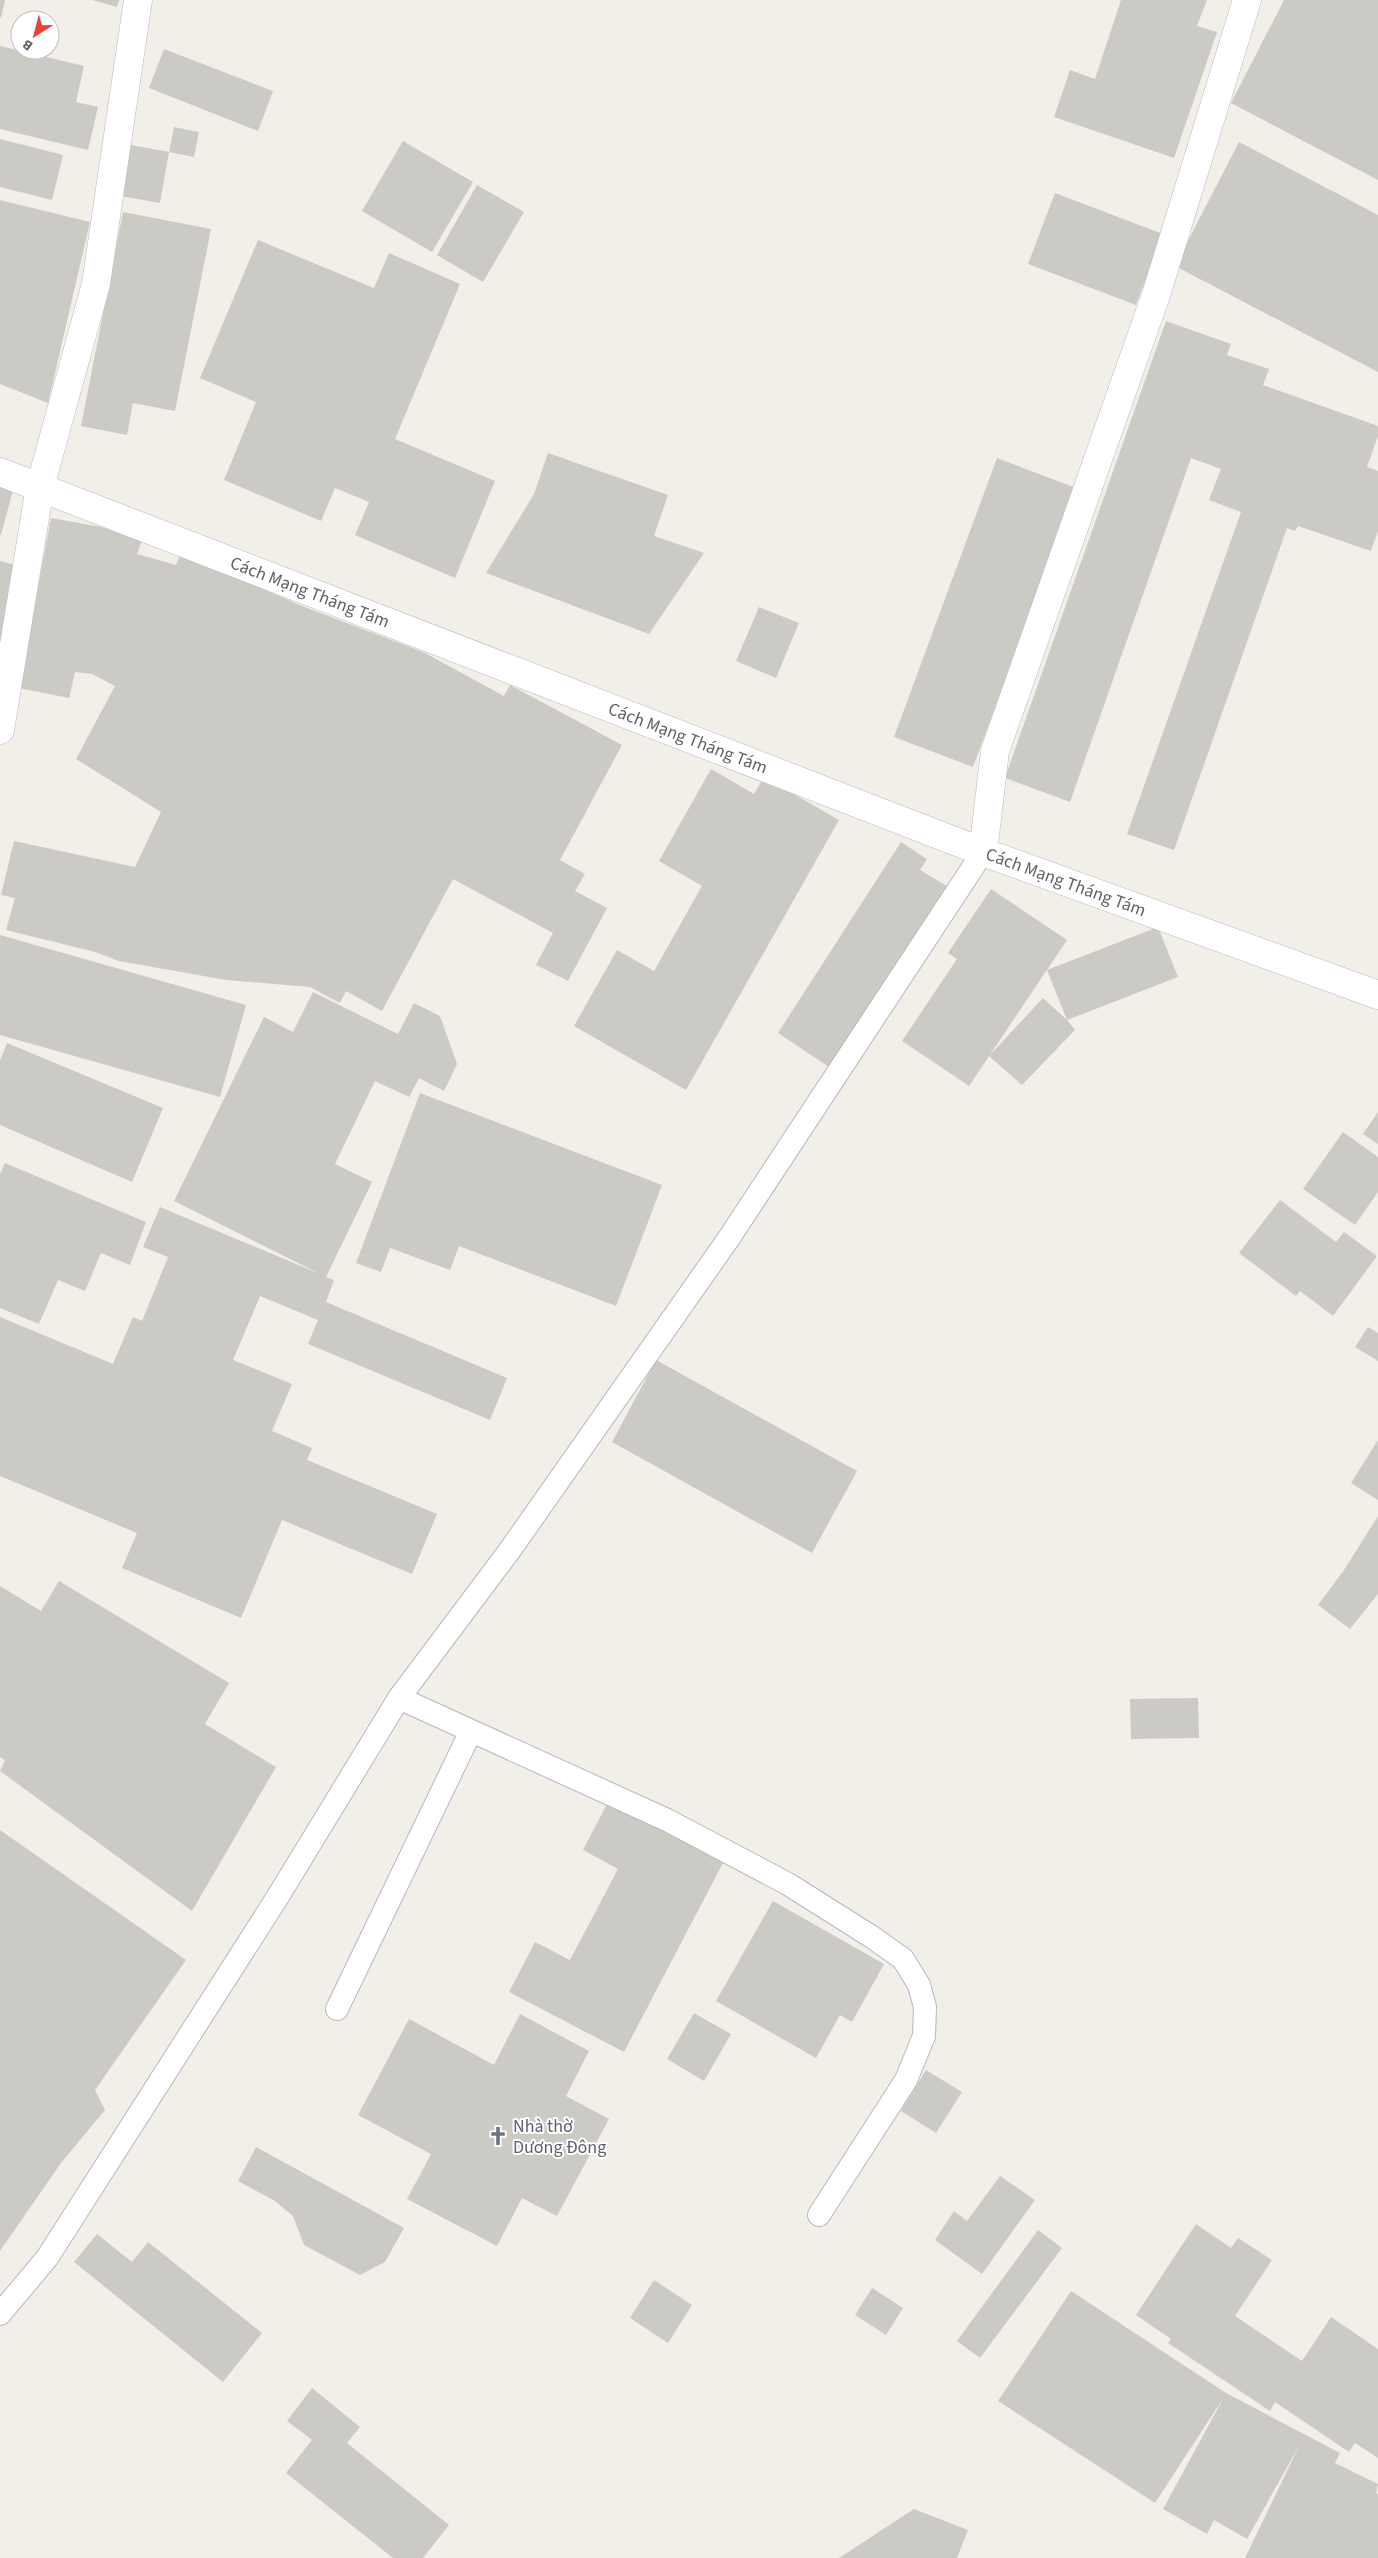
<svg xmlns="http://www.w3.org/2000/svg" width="1378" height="2558" viewBox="0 0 1378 2558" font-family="'Source Sans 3',sans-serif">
<rect width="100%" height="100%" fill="#f1efe8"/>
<path fill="#cccac5" d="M0 0H5L1 18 0 17Z
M92 0H119L117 7Z
M1121 0H1207L1197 26 1217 32 1174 158 1054 117 1070 70 1095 79Z
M1284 0H1378V180L1231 103Z
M0 46 84 66 76 102 98 107 88 150 0 129Z
M164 49 273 91 258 131 149 88Z
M174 127 199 132 194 157 169 152 160 203 121 196 131 145 169 152Z
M0 139 63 155 52 200 0 187Z
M403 141 473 182 432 252 362 211Z
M1239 142 1378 215V372L1175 266Z
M477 185 524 212 483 282 437 255Z
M1055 193 1163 234 1136 305 1028 264Z
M0 200 90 222 48 403 0 384Z
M123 212 211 229 175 411 133 403 127 435 81 426Z
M258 240 374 288 389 253 460 284 395 439 495 481 455 578 355 535 369 502 335 488 321 521 224 480 256 402 200 378Z
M1166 321 1231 344 1227 355 1269 369 1263 385 1378 426V436L1367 467 1378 471V531L1371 551 1298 526 1295 531 1287 528 1174 850 1127 834 1241 512 1209 500 1221 469 1191 458 1070 802 1005 778Z
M548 453 668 495 654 536 704 553 649 634 486 573 534 494Z
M997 458 1076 488 973 767 894 737Z
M0 487 13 490 1 535H0Z
M51 518 101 527 142 540 137 554 176 565 181 553 302 606 423 652 504 696 510 685 622 745 560 860 585 874 575 891 607 908 568 981 536 965 553 933 453 879 382 1011 346 991 340 1003 310 987 226 980 119 961 95 952 6 930 15 898 1 895 14 841 135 867 161 812 76 759 115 686 92 674 75 672 69 698 19 688Z
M0 561 23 567 0 651Z
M759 607 799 623 776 678 736 661Z
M711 769 754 794 764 777 839 820 686 1090 574 1026 617 950 654 971 702 886 659 861Z
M901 842 927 859 920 870 950 888 832 1069 778 1033Z
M991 889 1067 940 969 1086 902 1041 957 959 948 953Z
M1158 927 1178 977 1067 1020 1075 1030 1022 1085 989 1056 1043 998 1067 1020 1047 970Z
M0 935 246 1005 220 1097 0 1035Z
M313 992 398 1034 414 1003 440 1016 457 1064 444 1091 419 1078 409 1097 375 1081 335 1164 372 1182 326 1277 334 1280 326 1302 507 1378 490 1420 308 1344 318 1320 260 1296 233 1360 292 1384 272 1431 312 1448 307 1460 437 1514 412 1574 282 1520 241 1618 122 1568 137 1533 0 1476V1317L113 1364 133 1317 142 1321 168 1257 143 1247 160 1207 320 1274 174 1201 264 1017 293 1032Z
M7 1043 163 1108 132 1182 0 1125V1061Z
M420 1093 662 1185 616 1306 459 1246 450 1270 390 1248 381 1272 356 1263Z
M1378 1112V1144L1363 1134Z
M1343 1132 1378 1157V1192L1355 1225 1303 1189Z
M5 1163 146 1222 130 1265 101 1253 85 1291 58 1280 39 1324 0 1308V1174Z
M1280 1200 1336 1242 1344 1232 1377 1256 1333 1316 1300 1291 1296 1296 1239 1253Z
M1368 1327 1378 1333V1361L1355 1347Z
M656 1360 857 1471 812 1553 612 1442Z
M1378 1440V1500L1351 1483Z
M1378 1516V1594L1350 1629 1318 1605 1344 1570Z
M59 1581 229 1683 205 1724 276 1767 192 1911 0 1771 5 1760 0 1757V1586L41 1611Z
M1198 1698 1199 1738 1131 1739 1130 1699Z
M609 1800 724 1861 624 2052 509 1992 535 1942 570 1960 618 1869 583 1850Z
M0 1830 186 1960 95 2090 105 2110 61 2163 0 2251Z
M773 1901 884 1964 852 2022 840 2015 816 2058 716 2001Z
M694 2013 731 2034 704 2081 667 2059Z
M520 2014 589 2051 566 2096 609 2119 557 2216 522 2198 497 2246 407 2199 431 2154 358 2115 409 2019 494 2065Z
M926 2070 962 2092 936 2133 901 2111Z
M256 2147 404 2228 385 2262 360 2275 304 2245 293 2216 275 2201 238 2181Z
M1000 2176 1035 2200 982 2274 935 2240 954 2211 967 2221Z
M1196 2224 1231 2248 1238 2238 1272 2260 1235 2316 1302 2361 1331 2317 1378 2349V2458L1355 2443 1349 2452 1275 2402 1270 2411 1168 2343 1171 2339 1136 2315Z
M1038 2230 1062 2248 980 2358 957 2341Z
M97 2234 132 2262 148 2242 262 2333 223 2382 74 2262Z
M654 2280 692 2305 668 2343 630 2318Z
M872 2288 903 2308 886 2335 855 2315Z
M1071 2291 1226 2393 1340 2453 1335 2463 1378 2484 1376 2493 1378 2494V2558H1245L1300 2444 1247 2539 1214 2520 1207 2534 1163 2509 1224 2397 1155 2503 998 2401Z
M312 2388 360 2427 347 2443 449 2525 423 2558H393L286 2473 312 2440 287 2421Z
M914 2509 968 2530 957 2558H839Z"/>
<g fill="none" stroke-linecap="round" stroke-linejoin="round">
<g stroke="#b5b8bc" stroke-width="24">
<path id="service" d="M399 1698 667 1820 788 1884 872 1937 903 1959 919 1985 925 2007 924 2036 906 2080 819 2215
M337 2009 471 1731
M0 2314 47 2258 277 1898 399 1698 510 1550 729 1238 983 852"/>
</g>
<g stroke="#b5b8bc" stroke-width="29">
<path id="minor" d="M0 730 40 487 96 284 138 0
M983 852 995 751 1156 295 1247 0"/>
</g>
<g stroke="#b5b8bc" stroke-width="29">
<path id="tertiary" d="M0 472 983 852 1378 995"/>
</g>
<use href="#service" stroke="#fff" stroke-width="22"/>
<use href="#minor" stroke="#fff" stroke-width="28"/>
<use href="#tertiary" stroke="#fff" stroke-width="28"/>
</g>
<defs>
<g id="church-bare" transform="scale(1.5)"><path d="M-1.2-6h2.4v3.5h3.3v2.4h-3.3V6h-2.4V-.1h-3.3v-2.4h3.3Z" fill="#6b7280" stroke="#fff" stroke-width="2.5" paint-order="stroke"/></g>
</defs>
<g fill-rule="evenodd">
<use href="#church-bare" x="498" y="2136"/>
</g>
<g text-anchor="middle" stroke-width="4" stroke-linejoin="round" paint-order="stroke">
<g font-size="18" fill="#5f6368" stroke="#fff">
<text transform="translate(310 592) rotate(21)" y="6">Cách Mạng Tháng Tám</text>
<text transform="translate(688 738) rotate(21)" y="6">Cách Mạng Tháng Tám</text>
<text transform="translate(1066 882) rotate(20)" y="6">Cách Mạng Tháng Tám</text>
</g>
<g font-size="18" fill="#5b616d" stroke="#fff" text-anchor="start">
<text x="513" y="2132">Nhà thờ<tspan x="513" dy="21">Dương Đông</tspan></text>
</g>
</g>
<g transform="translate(35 35) rotate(216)"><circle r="24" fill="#ffffff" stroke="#bfc1c3"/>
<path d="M0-4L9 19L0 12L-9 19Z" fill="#ea4335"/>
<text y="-8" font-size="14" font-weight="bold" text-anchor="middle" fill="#5f6368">B</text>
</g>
</svg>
